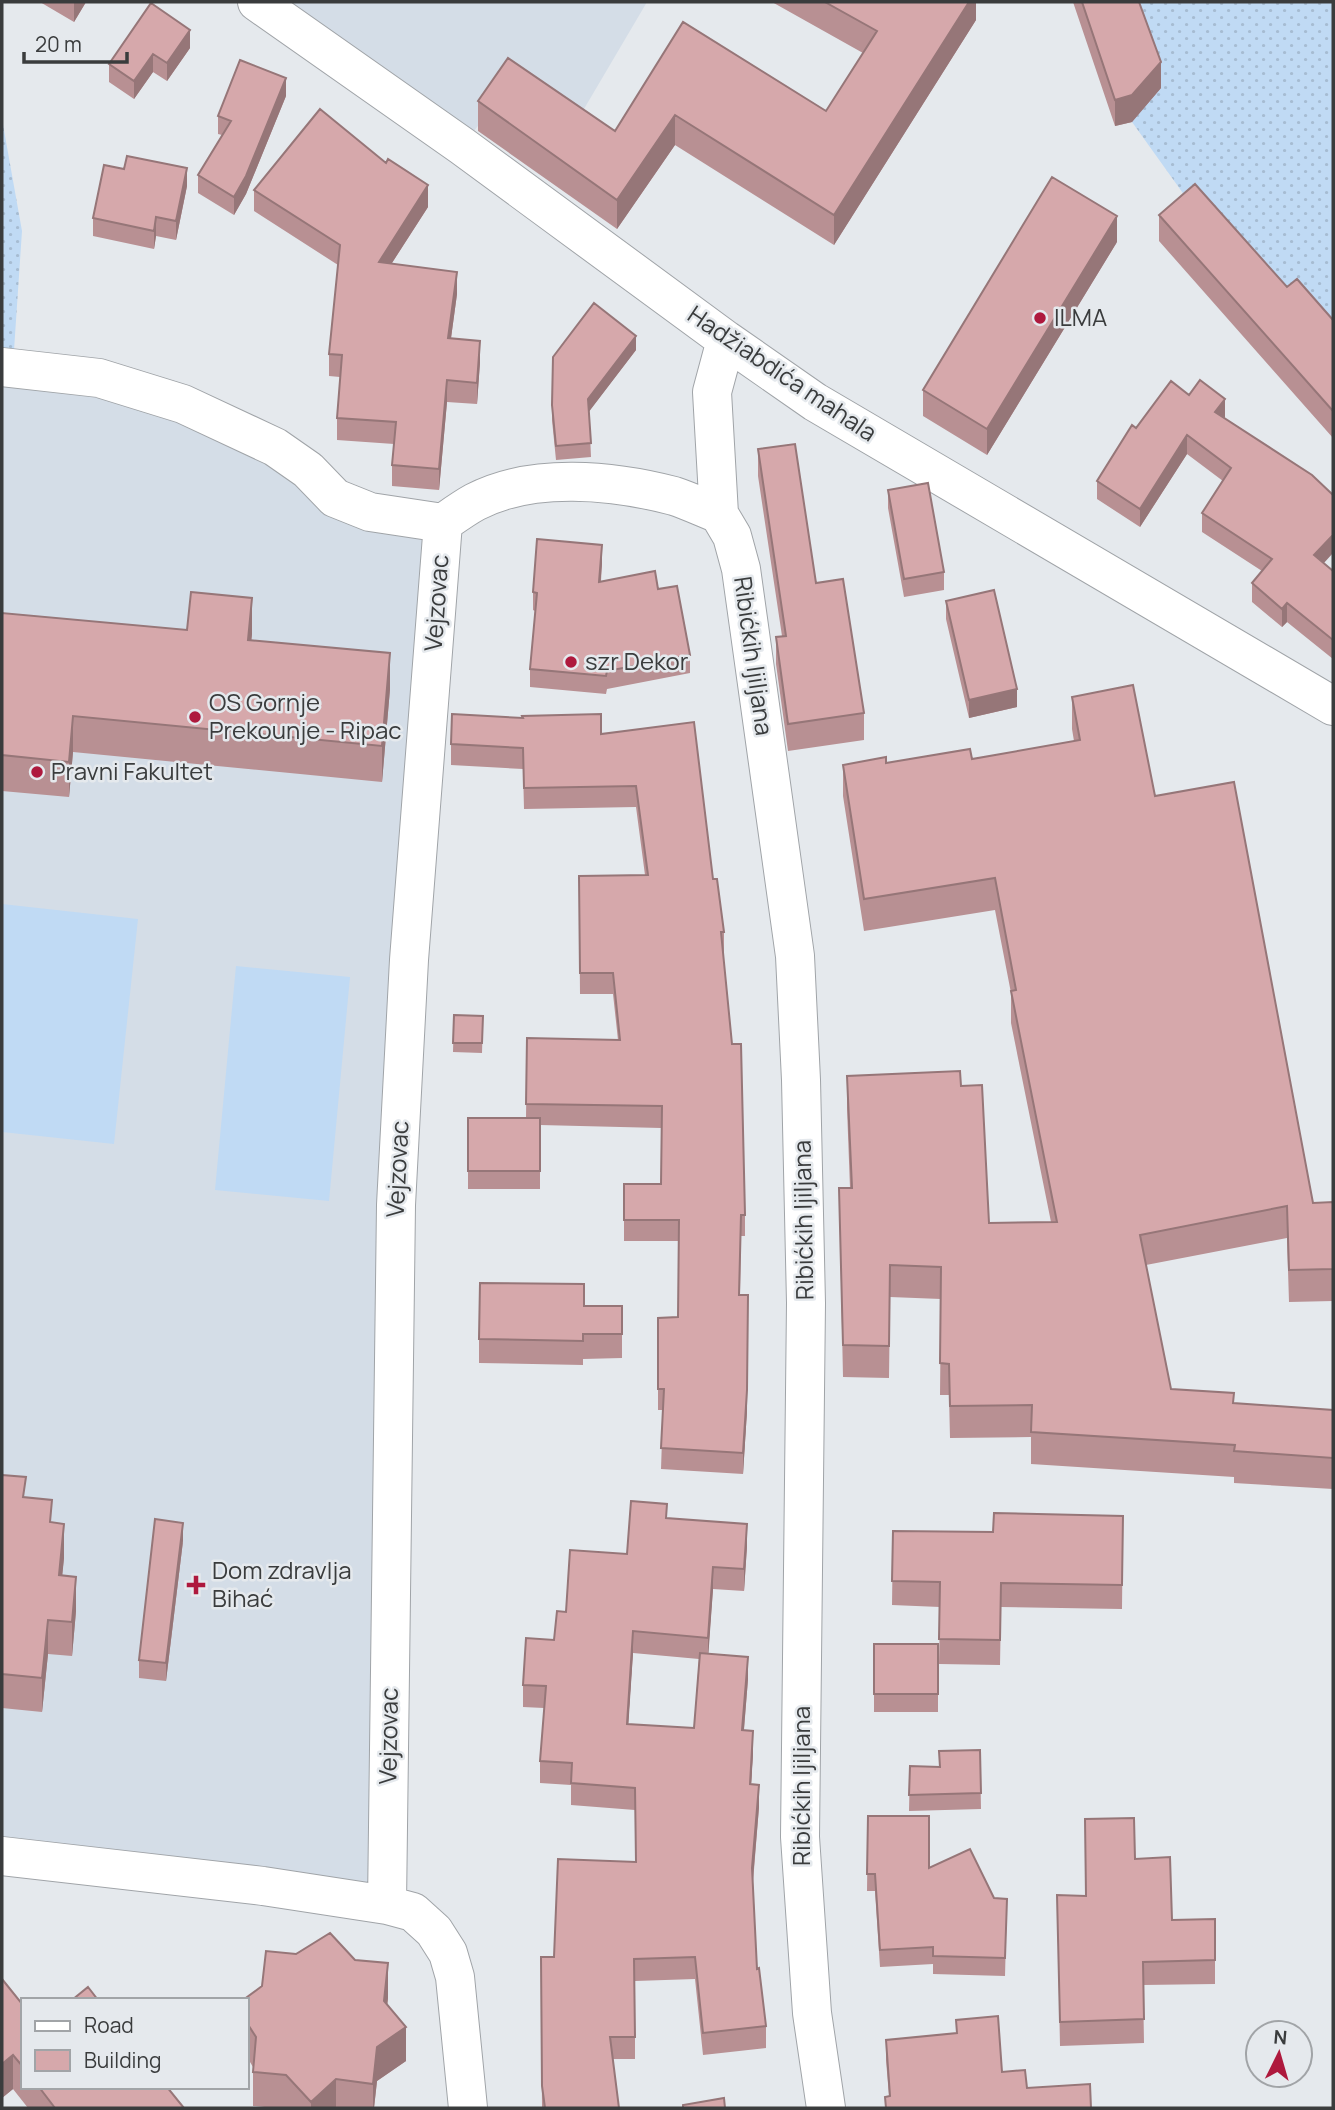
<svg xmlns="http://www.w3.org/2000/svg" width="1335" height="2110" viewBox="0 0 1335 2110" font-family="Manrope,sans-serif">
<defs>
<pattern id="grass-dots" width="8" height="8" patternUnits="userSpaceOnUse" patternTransform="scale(1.75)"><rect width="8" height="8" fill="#c0daf4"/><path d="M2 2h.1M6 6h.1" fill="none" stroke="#a6bcd2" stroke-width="1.8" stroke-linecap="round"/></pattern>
</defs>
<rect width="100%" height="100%" fill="#e5e9ed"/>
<path fill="#d4dde7" d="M257 2H647L571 131 508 88 462 146Z
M2 367 99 378 308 470 443 523 438 598 387 1905 2 1856Z"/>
<path fill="url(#grass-dots)" d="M1130 2H1333V346L1195 210 1132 122Z
M2 119 22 231 12 380 2 379Z"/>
<path fill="#c0daf4" d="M2 904 138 919 114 1144 2 1132Z
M236 966 350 977 329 1201 215 1190Z"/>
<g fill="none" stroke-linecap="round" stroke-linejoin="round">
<g stroke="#a0a4a8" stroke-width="40">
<path id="minor" d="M257 2 462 146 726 340 815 402 1333 706
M726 340 712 392 719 514 732 536 741 569 795 956 801 1080 806 1303 800 1837 812 2013 826 2108
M2 367 99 378 183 404 275 447 308 470 335 498 370 512 443 523
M443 523C453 516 464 508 475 502 532 472 613 480 674 496 689 501 704 508 719 514
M2 1856 263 1886 387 1905 396 1205 409 960 443 523
M387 1905 413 1912 434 1931 448 1953 455 1977 468 2108"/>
</g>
<use href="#minor" stroke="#fff" stroke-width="38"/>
</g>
<path fill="#b89093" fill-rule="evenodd" d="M40 2H86L74 22Z
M772 2H976V20L834 245 675 145 617 229 478 131V101L615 131 683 22 826 111 863 53Z
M1073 2H1139L1161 88 1132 122 1115 126Z
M151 3 190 48 167 81 153 72 134 99 109 82V64Z
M286 96 246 194 234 215 198 193V175L222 135 218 134V116Z
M124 169 187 186 176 240 156 236 154 249 93 236V218Z
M254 190 428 207 392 263 457 294 451 338 480 362 477 404 447 402 439 490 392 486V465L394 444 337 440V418L340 377 329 376V354L338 265 254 211Z
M1159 215 1287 287 1333 320V438L1159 241Z
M1117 242 987 455 923 416V390Z
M636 350 589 411 591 457 556 460 552 420 553 357Z
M1189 395 1225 418 1324 563 1333 571V659L1287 622 1282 627 1252 602V583L1262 571 1202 532V513L1223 481 1187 454 1140 527 1097 499V481L1136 428Z
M758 449 816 583 864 713V740L788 751 776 664V637L782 636 758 476Z
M888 490 944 572V590L904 597 888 508Z
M602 563 601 581 658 589 690 655V673L607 689 606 694 530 687V669L535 611 533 610V592Z
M946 601 1017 707 969 718 946 619Z
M2 613 187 630 252 634 251 640 390 689 382 782 73 752 69 797 2 791Z
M1072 697 1155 796 1313 1203 1333 1202V1301L1289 1302 1287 1238 1146 1265 1171 1389 1234 1403 1333 1410V1489L1234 1483V1477L1031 1464V1437L950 1438 949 1395H940L941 1299 890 1297 889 1378 843 1377 839 1188H850L847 1108V1076L961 1086 989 1223 1051 1222 1011 1023V993L995 910 864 931 843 796V765L972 759 1074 741 1072 729Z
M601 734 713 879 724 932V953H723L745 1215V1236H741L740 1295 747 1411 743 1474 661 1469 663 1410H658V1318L678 1317 679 1241H624V1220L661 1184V1128L540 1125V1189H468V1118H526L527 1038 618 1040 613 994H580L579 876 645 875 636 807 524 809 523 769 451 765V744Z
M454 1015 483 1016 482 1053 453 1052Z
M584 1306H622V1358L583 1359V1365L479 1363V1339Z
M2 1475 52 1523 64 1558 62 1575 76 1611 72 1656 48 1654 42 1712 2 1708Z
M1123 1516 1122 1609 1001 1607 1000 1665 939 1664 940 1607 892 1605 893 1531 993 1532Z
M667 1518 747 1546 744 1591 713 1589 708 1654 748 1679 744 1730 753 1753 751 1784 759 1807 753 1882 757 1969 766 2026V2048L703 2055 695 1979 635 1981V2059H613L619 2108H542L541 1957H554L636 1862 635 1810 571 1805V1785L540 1783V1761L544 1708 523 1707V1685L554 1640 566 1612ZM633 1653 699 1659 694 1728 628 1724Z
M183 1541 166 1681 139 1678V1660Z
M874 1644H938V1712H874Z
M980 1750 981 1809 909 1811 910 1766 939 1767Z
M868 1816 929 1868 994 1898 1007 1899 1005 1976 933 1974V1964L880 1967 875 1891H867Z
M1135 1859 1172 1920 1215 1919V1984L1143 1985 1144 2043 1060 2046 1057 1895 1086 1896Z
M2 1979 23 2005V2087H167L184 2108H28L13 2089 2 2098Z
M388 1998 387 2005 406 2061 377 2081 374 2108H275L253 2106V2067L247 2057V2000Z
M956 2020 1002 2072 1027 2088 1091 2108H885V2097L889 2096 886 2060V2040L956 2033Z"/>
<path fill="#967678" d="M74 2H86L74 22Z
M969 2H976V20L834 245V215Z
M190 30V48L167 81V63Z
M153 54V72L134 99V81Z
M1161 62V88L1132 122 1115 126V100Z
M286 78V96L246 194 234 215V197Z
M675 115V145L617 229V200Z
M187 168V186L176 240V221Z
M428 185V207L379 283V262Z
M1117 216V242L987 455V429Z
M156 217V236L154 249V231Z
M457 272V294L448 360V338Z
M636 336V350L588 413V399Z
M480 341V362L477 404V383Z
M447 380V402L439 490V469Z
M1225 399V418L1215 412Z
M1187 435V454L1140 527V509Z
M1333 535V553L1314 574V555Z
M602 545V563L599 600V582Z
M252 598V634L248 676V640Z
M1287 603V622L1282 627V609Z
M390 653V689L382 782V746Z
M1017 689V707L969 718V700Z
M73 716V752L69 797V762Z
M748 1295 747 1411 743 1474V1453Z
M183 1523V1541L166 1681V1663Z
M64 1524V1558L59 1609V1575Z
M747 1524V1546L744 1591V1569Z
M713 1567V1589L708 1660V1638Z
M76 1577V1611L72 1656V1622Z
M48 1620V1654L42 1712V1678Z
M633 1631V1653L627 1746V1724Z
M748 1657V1679L742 1752V1730Z
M753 1731V1753L750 1806V1784Z
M759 1785V1807L752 1890V1868Z
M388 1963V1998L384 2035V2001Z
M406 2027V2061L377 2081 374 2108H373V2084L377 2047Z
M13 2055V2089L2 2098V2064Z
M336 2079V2108H311V2102Z"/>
<path fill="#d6a8ab" stroke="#967678" stroke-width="2" d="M825 2H969L834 215 675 115 617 200 478 101 508 58 615 131 683 22 826 111 877 31Z
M1082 2H1139L1161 62 1132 95 1115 100Z
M151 3 190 30 167 63 153 54 134 81 109 64Z
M240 60 286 78 246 176 234 197 198 175 231 121 218 116Z
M320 109 386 163 388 159 428 185 379 262 457 272 448 338 480 341 477 383 447 380 439 469 392 465 396 422 337 418 342 355 329 354 340 245 254 190Z
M127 156 187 168 176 221 156 217 154 231 93 218 104 165 124 169Z
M1052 177 1117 216 987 429 923 390Z
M1195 184 1287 287 1297 279 1333 320V411L1159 215Z
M594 303 636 336 588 399 591 443 556 446 552 405 553 357Z
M1200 380 1225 399 1215 412 1312 475 1333 495V535L1314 555 1333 571V640L1287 603 1282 609 1252 583 1272 559 1202 513 1231 468 1187 435 1140 509 1097 481 1132 425 1136 428 1171 381 1189 395Z
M795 444 816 583 843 579 864 713 788 724 776 637 786 636 758 449Z
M928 483 944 572 904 579 888 490Z
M537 539 602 545 599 582 655 571 658 589 677 586 690 655 607 671 606 676 530 669 537 593 533 592Z
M994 590 1017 689 969 700 946 601Z
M191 592 252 598 248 640 390 653 382 746 73 716 69 762 2 755V613L187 630Z
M1133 685 1155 796 1234 782 1313 1203 1333 1202V1269L1289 1270 1287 1206 1140 1235 1171 1389 1234 1393 1233 1403 1333 1410V1458L1234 1451 1235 1445 1031 1432 1032 1405 950 1406 949 1364 940 1363 941 1267 890 1265 889 1346 843 1345 839 1188H852L847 1076 960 1071 961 1086 982 1085 989 1223 1057 1222 1011 991 1016 990 995 878 864 899 843 765 886 757V763L970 749 972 759 1080 740 1072 697Z
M452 714 523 718 522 716 601 714V734L694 722 713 879H717L724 932H721L732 1044H741L745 1215H741L739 1295H748L747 1390 743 1453 661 1448 664 1389H658V1318L678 1317 679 1220H624V1184H661L662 1106 526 1104 527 1038 620 1040 613 973H580L579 876 648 875 636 786 524 788 523 748 451 744Z
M454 1015 483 1016 482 1043H453Z
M468 1118H540V1171H468Z
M480 1283 584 1284V1306H622V1334H583V1341L479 1339Z
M2 1475 26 1477 23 1497 52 1500 50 1522 64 1524 59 1575 76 1577 72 1622 48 1620 42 1678 2 1674Z
M631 1501 667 1504 666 1518 747 1524 744 1569 713 1567 708 1638 633 1631 627 1724 694 1728 700 1653 748 1657 742 1730 753 1731 750 1784 759 1785 752 1868 757 1969 759 1968 766 2026 703 2033 695 1957 634 1959 635 2037H610L619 2108H545L542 2086 541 1957H554L558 1859 636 1862 635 1788 571 1783 572 1763 540 1761 546 1686 523 1685 526 1638 554 1640 557 1611 566 1612 570 1550 627 1554Z
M994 1513 1123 1516 1122 1585 1001 1583 1000 1640 939 1639 940 1582 892 1581 893 1531 993 1532Z
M155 1519 183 1523 166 1663 139 1660Z
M874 1644H938V1694H874Z
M980 1750 981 1793 909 1795 910 1766 940 1767 939 1751Z
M868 1816H929V1868L970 1849 994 1898 1007 1899 1005 1958 933 1956V1947L880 1950 875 1874H867Z
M1134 1818 1135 1859 1170 1857 1172 1920 1215 1919V1960L1143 1962 1144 2019 1060 2022 1057 1895 1086 1896 1085 1819Z
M330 1933 355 1960 388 1963 384 2001 406 2027 377 2047 373 2084 336 2079 311 2102 286 2075 253 2072 256 2037 247 2023V2000H243L262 1986 266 1951 296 1954Z
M2 1979 23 2005V2067L13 2055 2 2064Z
M88 1987 98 2000H72Z
M998 2016 1002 2072 1025 2070 1027 2088 1090 2084 1091 2108H886L885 2097 890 2096 886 2040 957 2033 956 2020Z
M39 2087H167L184 2108H55Z
M724 2098 725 2108H683V2105Z"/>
<g fill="#ae193d" stroke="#e5e9ed" stroke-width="2.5">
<circle cx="1040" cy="318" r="7"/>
<circle cx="571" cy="662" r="7"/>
<circle cx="195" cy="717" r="7"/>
<circle cx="37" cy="772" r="7"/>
<path d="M192.5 1574.5h7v7h7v7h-7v7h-7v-7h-7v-7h7z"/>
</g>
<g text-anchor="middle" stroke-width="5" stroke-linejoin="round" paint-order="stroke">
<g font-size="24" fill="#3a3c3d" stroke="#e5e9ed" text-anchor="start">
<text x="1054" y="326">ILMA</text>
<text x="585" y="670">szr Dekor</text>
<text x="209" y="711">OS Gornje<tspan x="209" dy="28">Prekounje - Ripac</tspan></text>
<text x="51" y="780">Pravni Fakultet</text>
<text x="212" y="1579">Dom zdravlja<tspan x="212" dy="28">Bihać</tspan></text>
</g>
<g font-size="24" fill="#3a3c3d" stroke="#e5e9ed">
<text transform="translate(782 374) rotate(34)" y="8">Hadžiabdića mahala</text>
<text transform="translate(437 603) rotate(-86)" y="8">Vejzovac</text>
<text transform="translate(753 656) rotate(82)" y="8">Ribićkih ljiljana</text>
<text transform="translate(398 1169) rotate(-87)" y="8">Vejzovac</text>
<text transform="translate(804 1220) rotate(-91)" y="8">Ribićkih ljiljana</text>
<text transform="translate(389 1736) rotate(-89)" y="8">Vejzovac</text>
<text transform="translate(802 1786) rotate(-90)" y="8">Ribićkih ljiljana</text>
</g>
</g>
<rect width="1335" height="2110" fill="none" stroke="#3a3c3d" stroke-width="7"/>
<rect x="21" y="1998" width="228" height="91" fill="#e5e9ed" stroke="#a1a4a7" stroke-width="2"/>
<rect x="35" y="2021" width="35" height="10" fill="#ffffff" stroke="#a1a4a7" stroke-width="2"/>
<text x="84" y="2033" font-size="21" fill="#3a3c3d">Road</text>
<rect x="35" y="2050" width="35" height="21" fill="#d6a8ab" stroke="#a1a4a7" stroke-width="2"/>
<text x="84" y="2068" font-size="21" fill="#3a3c3d">Building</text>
<g transform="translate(1279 2054) rotate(5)"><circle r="33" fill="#e5e9ed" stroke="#a1a4a7" stroke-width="2"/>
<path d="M0-5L12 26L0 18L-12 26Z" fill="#ae193d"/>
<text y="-10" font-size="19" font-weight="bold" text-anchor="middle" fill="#3a3c3d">N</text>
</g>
<path d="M24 52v10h103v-10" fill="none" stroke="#3a3c3d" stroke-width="3.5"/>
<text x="35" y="52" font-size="21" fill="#3a3c3d" stroke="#e5e9ed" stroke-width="5" paint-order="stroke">20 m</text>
</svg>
